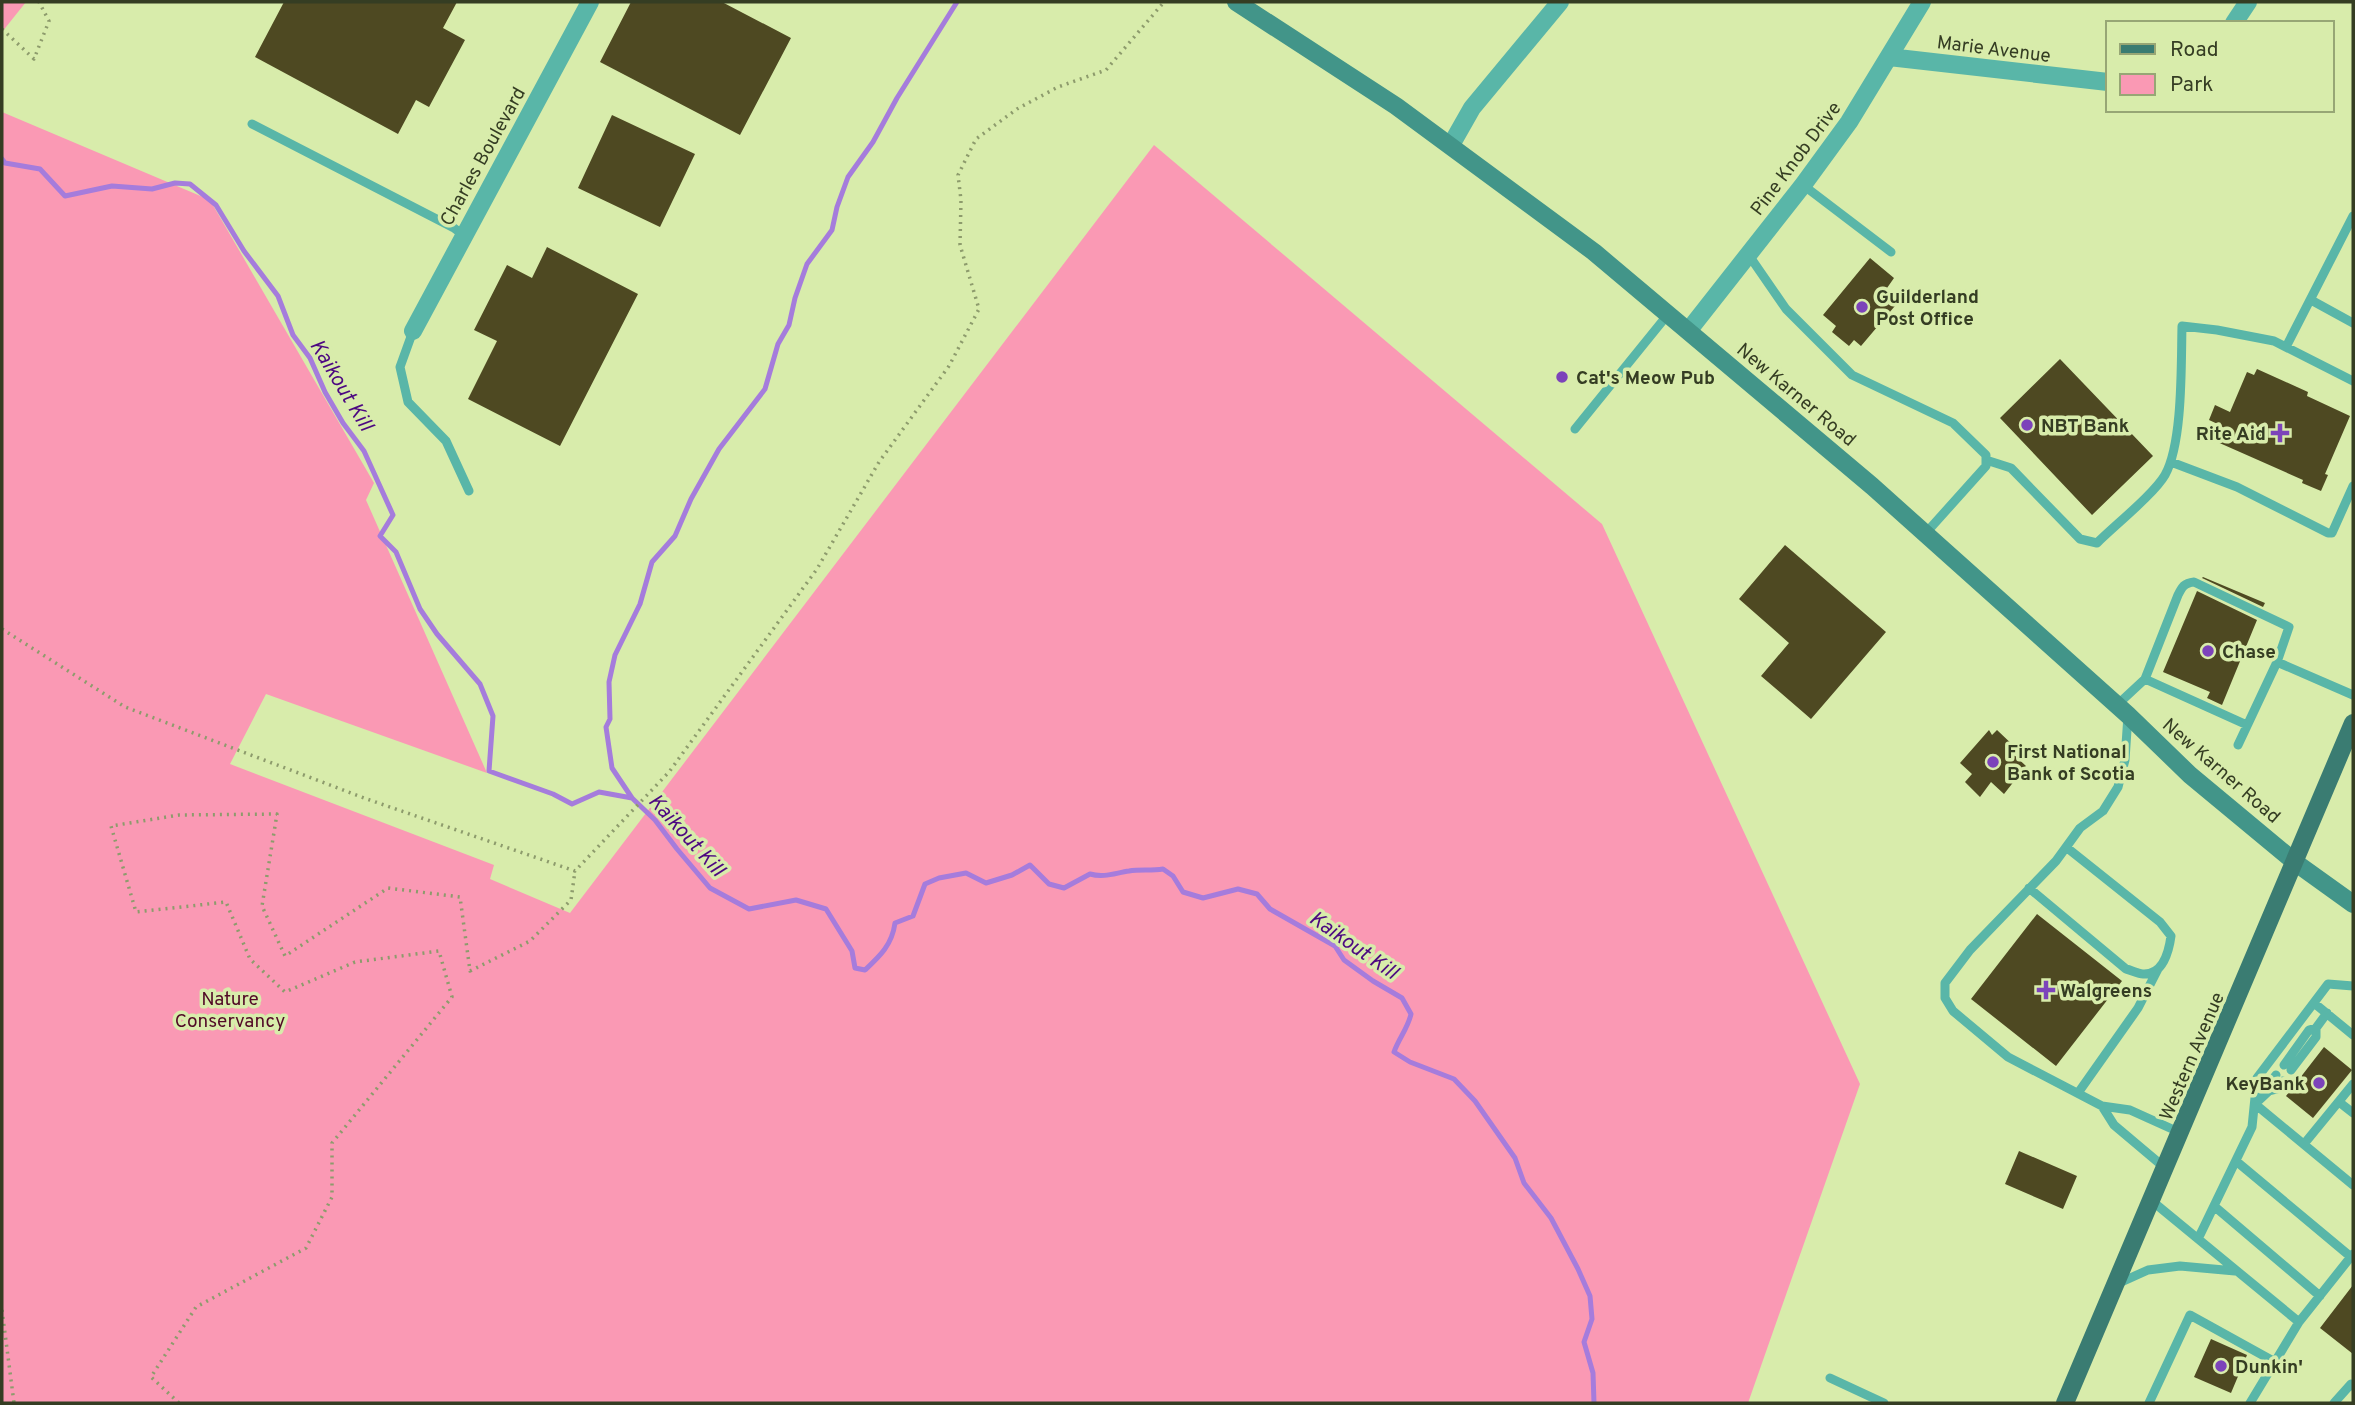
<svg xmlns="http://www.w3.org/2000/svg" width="2355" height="1405" viewBox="0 0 2355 1405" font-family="Overpass,sans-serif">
<rect width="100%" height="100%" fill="#d8ecab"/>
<path fill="#fa99b4" d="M2 2H26L2 32Z
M2 112 210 200 374 483 366 500 487 773 266 694 230 764 494 865 490 879 570 913 1154 145 1602 524 1860 1084 1748 1403H2Z"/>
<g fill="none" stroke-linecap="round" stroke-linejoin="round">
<path stroke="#a57cdc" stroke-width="5" d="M2 159 5 163 40 169 65 196 112 186 152 189 175 183 190 184 216 205 244 251 278 296 293 335 310 358 325 392 343 423 364 451 393 515 380 536 396 552 420 609 437 634 480 684 493 716 489 771 553 794 572 804 599 792 632 798 655 820 677 849 710 888 749 909 796 900 826 909 852 951 855 968 865 970C880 956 892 945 895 923L913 916 925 884 939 878 966 873 986 883 1012 875 1030 865 1049 884 1064 888 1090 874C1104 878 1115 873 1129 871 1140 869 1151 871 1163 869L1173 876 1183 892 1203 898 1238 889 1257 894 1270 909 1335 946 1344 960 1373 981 1402 998 1411 1014C1408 1028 1399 1038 1394 1052L1410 1062 1454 1079 1475 1101 1515 1158 1524 1183 1551 1218 1578 1269 1590 1296 1592 1319 1584 1342 1593 1373 1594 1403
M632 798 612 768 606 727 610 719 609 682 615 655 640 604 652 562 675 536 691 499 719 449 765 389 778 344 789 325 795 298 807 264 832 230 837 207 848 177 873 142 897 98 957 2"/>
</g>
<path fill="#4e4922" d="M284 2H457L443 28 465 40 429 107 416 100 398 134 255 57Z
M631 2H722L791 38 740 135 600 62Z
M612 115 695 154 660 227 578 188Z
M547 247 638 294 560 446 468 399 497 341 474 330 507 265 532 278Z
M1870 258 1894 278 1887 288 1900 300 1861 346 1854 340 1849 346 1832 332 1836 326 1823 315Z
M2060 359 2153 456 2092 515 2000 418Z
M2257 369 2308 392 2307 396 2350 416 2325 474 2328 475 2321 491 2302 483 2303 480 2215 441 2222 426 2209 420 2215 405 2230 412 2247 372 2254 375Z
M1785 545 1886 632 1811 719 1761 676 1789 643 1739 599Z
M2203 577 2265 603 2263 607 2202 578Z
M2197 591 2257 620 2222 705 2207 698 2210 692 2163 672Z
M1989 730 1992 735 1997 730 2016 748 2011 752 2026 766 2004 794 1991 782 1980 797 1965 782 1972 774 1960 763Z
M2037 914 2122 981 2056 1066 1971 999Z
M2324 1047 2352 1070 2313 1118 2286 1096Z
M2019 1151 2077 1176 2063 1209 2005 1184Z
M2353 1285V1354L2320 1328Z
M2211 1339 2247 1355 2231 1393 2194 1377Z"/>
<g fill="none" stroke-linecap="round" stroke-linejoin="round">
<path stroke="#8d9b6c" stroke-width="3.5" stroke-dasharray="2 5" stroke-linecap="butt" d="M2 29 34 59 49 21 39 2
M2 629 125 707 364 798 575 871 669 772 817 569 879 462 949 366 979 309 960 245 961 200 958 175 976 139 1017 109 1058 87 1106 70 1164 2
M2 1310 14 1403
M179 1403 151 1377 196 1307 306 1248 332 1197V1143L452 997 439 951 355 962 285 992 250 959 226 902 136 912 111 826 179 815 277 814 262 906 285 956 388 888 460 897 470 971 530 941 571 900 575 871"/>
<path stroke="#59b6a8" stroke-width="9" d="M252 124 454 228 463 235
M1803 185 1891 252
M1748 254 1786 309 1852 375 1953 423 1986 455V466L1925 534
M2311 300 2353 323
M413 331 400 367 408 402 446 441 469 491
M2286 347 2353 216
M1575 429 1669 313
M1986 460 2011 468 2080 539 2097 543C2114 526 2154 494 2165 475 2183 443 2181 364 2182 326L2217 330 2274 341 2353 381
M2171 462 2237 487 2328 533H2332L2353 486
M2145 679 2247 725
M2117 705 2145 679 2178 595C2182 587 2184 583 2194 582L2289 627 2277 662
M2128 715 2125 760 2118 787 2103 811 2080 828 2056 861 1970 950 1945 983V998L1953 1011 2008 1057 2102 1106 2130 1110 2181 1133
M2238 745 2277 662 2353 695
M2029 888 2126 969C2131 970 2138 974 2143 974 2163 975 2169 951 2171 936L2160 922 2066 847
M2314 1003 2353 1035
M2284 1065 2309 1030 2316 1028
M2291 1070 2316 1037V1028L2327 1013
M2269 1091V1084L2276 1075
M2078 1093 2138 1008 2158 969
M2339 1102 2353 1113
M2255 1104 2353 1185
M2255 1104 2269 1091 2277 1089 2283 1081
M2102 1106 2114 1125 2165 1168
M2304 1144 2353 1084
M2236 1161 2351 1257
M2152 1201 2299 1322
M2214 1206 2320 1296
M2198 1239 2252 1127 2257 1078 2328 984 2353 986
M2117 1284 2148 1270 2180 1266 2235 1271
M1830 1378 1884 1403
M2149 1403 2190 1315 2275 1362
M2250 1403 2299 1322 2353 1254
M2334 1403 2351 1384 2353 1386"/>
<path stroke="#59b6a8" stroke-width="18" d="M2234 23 2248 2
M1889 57 2108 82
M1451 145 1472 108 1560 2
M1689 330 1803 185 1849 122 1922 2
M413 331 590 2"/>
<path stroke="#429589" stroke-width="18" d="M1236 2 1396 106 1594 252 1872 486 2128 715 2190 775 2296 863 2353 904"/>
<path stroke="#3a7c72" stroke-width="18" d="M2065 1403 2353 723"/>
</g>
<g fill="#7c43ba" stroke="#d8ecab" stroke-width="2.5">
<circle cx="1862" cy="307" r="7"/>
<circle cx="1562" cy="377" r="7"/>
<circle cx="2027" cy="425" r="7"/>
<path d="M2276.5 422.5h7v7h7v7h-7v7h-7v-7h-7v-7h7z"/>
<circle cx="2208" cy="651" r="7"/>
<circle cx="1993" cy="762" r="7"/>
<path d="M2042.5 979.5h7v7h7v7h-7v7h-7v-7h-7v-7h7z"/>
<circle cx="2319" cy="1083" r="7"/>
<circle cx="2221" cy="1366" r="7"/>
</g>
<g text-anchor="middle" stroke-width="7" stroke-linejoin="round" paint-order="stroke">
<g font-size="19" fill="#353d23" stroke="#d8ecab">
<text transform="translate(1994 48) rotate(7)" y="7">Marie Avenue</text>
<text transform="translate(482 156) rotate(-61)" y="7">Charles Boulevard</text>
<text transform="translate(1795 158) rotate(-53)" y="7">Pine Knob Drive</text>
<text transform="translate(1797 394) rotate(40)" y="7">New Karner Road</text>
<text transform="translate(2222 770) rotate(41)" y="7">New Karner Road</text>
<text transform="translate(2191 1056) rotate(-67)" y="7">Western Avenue</text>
</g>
<g font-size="19" font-weight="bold" fill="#353d23" stroke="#d8ecab" text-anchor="start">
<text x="1876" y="303">Guilderland<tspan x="1876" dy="22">Post Office</tspan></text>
<text x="1576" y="384">Cat's Meow Pub</text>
<text x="2041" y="432">NBT Bank</text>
<text x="2266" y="440" text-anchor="end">Rite Aid</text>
<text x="2222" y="658">Chase</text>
<text x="2007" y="758">First National<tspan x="2007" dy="22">Bank of Scotia</tspan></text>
<text x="2060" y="997">Walgreens</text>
<text x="2305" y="1090" text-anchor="end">KeyBank</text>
<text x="2235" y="1373">Dunkin'</text>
</g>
<g font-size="19" fill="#510926" stroke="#d8ecab">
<text x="230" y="1005">Nature<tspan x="230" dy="22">Conservancy</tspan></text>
</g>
<g font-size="21" font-style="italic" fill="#4c0881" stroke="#d8ecab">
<text transform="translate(342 385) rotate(59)" y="7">Kaikout Kill</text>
<text transform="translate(687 835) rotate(48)" y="7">Kaikout Kill</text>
<text transform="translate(1354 945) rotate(35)" y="7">Kaikout Kill</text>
</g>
</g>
<rect width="2355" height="1405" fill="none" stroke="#353d23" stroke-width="7"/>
<rect x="2106" y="21" width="228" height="91" fill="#d8ecab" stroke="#97a675" stroke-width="2"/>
<rect x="2120" y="44" width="35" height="10" fill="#3a7c72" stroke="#97a675" stroke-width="2"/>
<text x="2170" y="56" font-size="21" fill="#353d23">Road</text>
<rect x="2120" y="74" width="35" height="21" fill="#fa99b4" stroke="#97a675" stroke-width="2"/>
<text x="2170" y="91" font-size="21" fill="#353d23">Park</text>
</svg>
